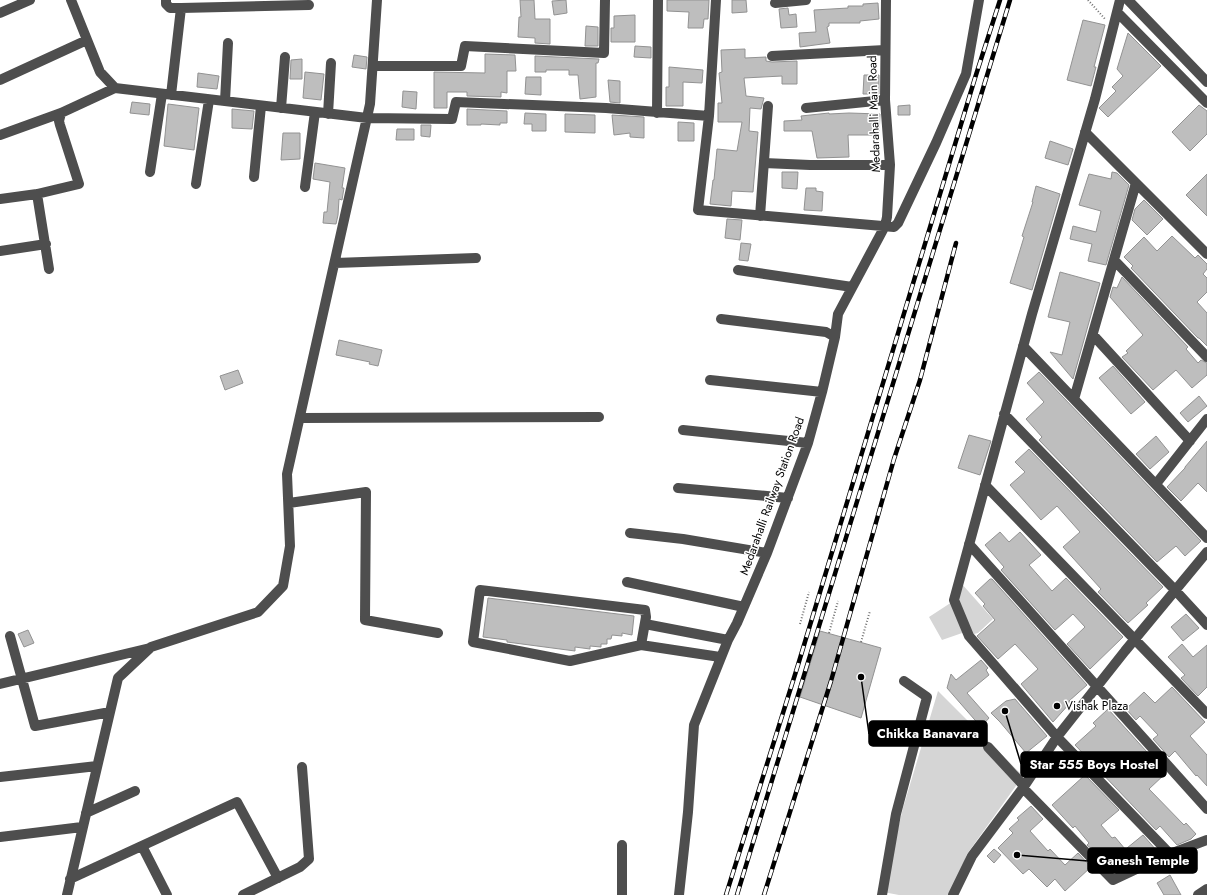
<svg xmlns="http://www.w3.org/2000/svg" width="1207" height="895" viewBox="0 0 1207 895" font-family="Jost,sans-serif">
<rect width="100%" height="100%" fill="#fff"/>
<path fill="#d5d5d5" d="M961 583 993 619 978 633 970 635 957 600Z
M952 602 965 632 942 640 929 617Z
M938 691 1023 776 967 854 951 895H899L883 892 903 808Z"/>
<path fill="#bebebe" stroke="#929292" d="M520 0H534L535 19H550V44L535 43V38L518 37 519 17H521Z
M566 0 567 13 554 15 552 1Z
M667 0H709L708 19H704L703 28H688L689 12 667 11Z
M732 0H746L747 12 732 13Z
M878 3 879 19 860 21V23H829V26L827 27 830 43 800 47 799 33 816 32 814 10 848 8V6H863V4Z
M788 8 789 15 796 14 797 27 781 28 779 9Z
M635 15V42H611V28H614V16Z
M1083 20 1105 25 1094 67H1096L1091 86 1067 80Z
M586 26 598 27V46H585Z
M1128 33 1161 66 1108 117 1099 108 1116 91 1112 87 1123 76 1117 69Z
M635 46 651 47V58L634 57Z
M745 49V58L766 57V61L772 62 797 61V84H782V76L744 78 746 96 764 98 761 109 750 108 749 131 758 132 753 192 732 191 731 206 710 204 713 180H714L717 149 737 151 742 122H718V103H722L719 73 722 72 721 50Z
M485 54 515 55 516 71H507V93L501 92V97L467 96V92H447V108H434V72L485 73Z
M354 55 367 57 366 69 352 67Z
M535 56 599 59 598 63H596V97L580 99 578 75H569V70H546V72H535Z
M302 59V79H290L291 60Z
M669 67 703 70 702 83 683 82V106H666V87H669Z
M305 72 324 74 321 100 303 98Z
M198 73 219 76 217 89 197 87Z
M864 75H879V94H863Z
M526 77H541V95L525 94Z
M608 80 620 81V103L610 102Z
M403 91 417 92 416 109 402 107Z
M132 102 150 104 149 115 130 113Z
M168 104 199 108 194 150 164 146Z
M910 105V115H898V106Z
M1199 105 1207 111V134L1190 151 1172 132Z
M232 109 254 111 252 129 232 128Z
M467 109 507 111V123H500V125L481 124V125H467Z
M525 113 546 114V131H532V124H524Z
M829 113V114L849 113 880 114 879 135H848L849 157 817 158 812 131H784V121L802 120 801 116Z
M565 114 595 115V133L565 132Z
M612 115 644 117V138L630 137V133L614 135Z
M678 122 694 123V141H678Z
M421 125H431L430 137 421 136Z
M397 129H414V140H396Z
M283 133H300V159L281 160Z
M1050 141 1073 149 1068 165 1045 158Z
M315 163 345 168 342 188H344L342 200 339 199 338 215 336 224 323 223 324 212H327L330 182 313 179Z
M782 172H798L797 189 782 188Z
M1112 172 1117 173 1129 185 1106 265 1088 261 1092 244 1070 239 1073 226 1096 232 1101 211 1079 205 1089 174 1111 179Z
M1207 174V216L1186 195Z
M1036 186 1060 194 1032 290 1010 283 1024 237 1022 236 1033 202H1032Z
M806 188H816V191L823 192 822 211 804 210Z
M1144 200 1163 219 1147 235 1132 220 1135 209Z
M727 219 742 220 740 240 725 238Z
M1172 236 1195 258 1198 255 1207 264V269L1203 274 1207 278V292L1197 302 1207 313V346L1199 338H1198L1131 268 1133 266 1124 257 1144 237 1157 251Z
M741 243 751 244 748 261 739 260Z
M1060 272 1100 283 1073 379 1050 352 1062 355 1070 322 1048 317Z
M1122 277 1188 347 1186 349 1198 363 1201 360 1207 363V375L1192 388 1176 370 1153 390 1122 357 1128 353 1126 351 1143 335 1110 297 1113 287 1117 288Z
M339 340 382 350 378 366 369 364 370 362 336 355Z
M1113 366 1145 402 1131 414 1099 378Z
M238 370 243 383 225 390 220 376Z
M1039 372 1201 541 1185 556 1176 546 1157 562 1039 440 1042 437 1026 419 1044 402 1027 383Z
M1199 396 1207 406 1188 422 1180 413Z
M969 435 991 441 980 475 958 468Z
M1156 436 1169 452 1150 469 1136 454Z
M1207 441V492L1198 483 1181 501 1167 487 1185 468V467Z
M1029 449 1163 587 1146 603 1148 605 1128 623 1098 592 1101 589 1063 547 1080 532 1057 506 1041 520 1010 485 1025 472 1015 462Z
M1000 532 1009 542 1020 532 1041 555 1029 565 1052 591 1066 578 1123 637 1090 669 1067 644 1085 627 1073 614 1055 630 1001 570 1004 567 985 545Z
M990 579H992L1087 685 1069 701 1070 703 1053 722 1021 684 1038 669 1015 644 998 659 977 636 995 620 983 606 985 604 975 593Z
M488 598 634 616 632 635 622 633V636L612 635 611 639H607V644H601V647L590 646V649L575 647V651L507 642V640L483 637Z
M1186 614 1199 628 1183 641 1171 627Z
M28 630 34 643 24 647 18 634Z
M820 631 881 648 861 718 800 697Z
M1182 644 1193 657 1207 645V687L1198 696 1181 678 1185 675 1168 657Z
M981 660 988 668 986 670 989 675 967 693 989 718 981 727 947 688 951 674 956 680Z
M1172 687 1205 722 1190 736 1207 755V786L1197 775 1196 776 1175 751 1169 757 1153 739 1158 735 1140 716 1136 720 1126 709 1144 692 1155 703Z
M1015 699 1047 736 1026 753 1000 722 991 713 1006 701Z
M1108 709 1166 773 1149 789 1184 825 1186 823 1196 834 1191 839 1177 845 1160 826 1156 830 1075 745 1096 726 1093 723Z
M1085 775 1119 810 1101 825 1112 838 1115 837 1125 849 1108 864 1087 845 1089 843 1075 826 1073 828 1052 805Z
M1031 806 1043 819 1030 831 1048 851 1050 849 1065 865 1078 853 1091 867 1065 891 1055 879 1047 887 1029 869 1023 874 998 848 1013 833 1009 829 1019 820 1017 818Z
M1143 835 1157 851 1152 854 1138 861 1127 848Z
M994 849 1001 855 994 863 987 856Z
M1170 875 1181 895H1164L1157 883Z"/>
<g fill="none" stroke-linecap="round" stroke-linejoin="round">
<path stroke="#707070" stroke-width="2" stroke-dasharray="1 2" stroke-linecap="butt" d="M1088 0 1105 19
M800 624 809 592
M829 633 838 601
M861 642 870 611"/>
<path stroke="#4e4e4e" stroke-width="10" d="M71 0 100 72 115 88 367 118 452 119 456 102 606 108 709 116 698 210 894 227 898 223 936 143 966 74 979 0
M166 0V4L170 8H181L171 95
M1120 0 1095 99 1032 314 954 600 969 636 1057 737 1170 854
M1128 0 1207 82
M775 3 806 0
M181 8 309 5
M1117 12 1207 103
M0 13 30 0
M772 56 885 50
M373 66H461L465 46 604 53 605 0
M0 80 87 40
M225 101 228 43
M281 108 285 57
M806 108 885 100
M657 113 658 0
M328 114 331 63
M709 116 716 0
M1085 132 1207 254
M0 135 61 113 115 88
M764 163 810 165H890
M150 172 162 94
M254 177 261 106
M196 184 209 100
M305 187 315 112
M37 194 49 269
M0 199 37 194 79 184 60 125 59 121 61 113
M760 216 768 106
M0 251 46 244
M1114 260 1207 357
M335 263 476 258
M738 270 852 287
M721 319 826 332 835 337
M1093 335 1190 441
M1023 346 1207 538
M710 380 822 392
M1074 399 1136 183
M1004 414 1175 590 1207 625
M300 418 599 417
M683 430 808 443
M1156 484 1207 419
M985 485 1207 714
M678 488 788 498
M289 503 366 492 365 620 438 633
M630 533 683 539 767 553
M969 544 1207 809
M627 582 744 607
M645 624 728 640
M10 636 35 726 110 712
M641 645 646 617 645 610 480 590 473 642 570 661 641 645 720 657
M0 684 150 648
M988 747 1024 786
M0 777 97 766
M1023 788 1113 880 1162 857 1207 840
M86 813 135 791
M0 837 82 827
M142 846 167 895
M70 879 237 802 278 878
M67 895 118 678 151 647 258 612 283 586 290 546 287 474 370 104 377 0
M243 895 300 867 309 859 302 767
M622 895V845
M679 895 688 812 694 725 728 640 737 623 767 553 808 443 822 392 835 337 838 314 885 226 887 217 890 165 885 100 886 0
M882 895 896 814 927 697 904 681
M953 895 972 856 1023 788 1057 737 1125 651 1207 552
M1198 895 1207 889"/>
<g stroke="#000" stroke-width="4.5">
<path id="rail" d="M726 895 798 665 975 78 1000 0
M737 895 1010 0
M764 895 831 681 894 459 920 380 956 243"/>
</g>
<use href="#rail" stroke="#fff" stroke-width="3" stroke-dasharray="9" stroke-linecap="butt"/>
</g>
<circle fill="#000" stroke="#fff" stroke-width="1.5" cx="1057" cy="706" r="4"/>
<g text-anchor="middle" stroke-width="3" stroke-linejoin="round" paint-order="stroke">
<g font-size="12" fill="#000" stroke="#fff">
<text transform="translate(874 114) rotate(-92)" y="4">Medarahalli Main Road</text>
<text transform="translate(772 496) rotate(-70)" y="4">Medarahalli Railway Station Road</text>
</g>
<g font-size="12" fill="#000" stroke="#fff" text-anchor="start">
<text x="1065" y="710">Vishak Plaza</text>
</g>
</g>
<path fill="none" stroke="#000" stroke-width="1.5" d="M861 677L869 734M1005 711L1021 764M1017 855L1088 861"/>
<g fill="#000" stroke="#fff" stroke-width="1.5">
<circle cx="861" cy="677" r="4"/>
<circle cx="1005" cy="711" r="4"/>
<circle cx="1017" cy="855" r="4"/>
</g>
<g fill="#000" stroke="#000" stroke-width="1.5">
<rect x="869" y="721" width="118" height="25" rx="4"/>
<rect x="1021" y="752" width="145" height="25" rx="4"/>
<rect x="1088" y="848" width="109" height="25" rx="4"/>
</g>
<g font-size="13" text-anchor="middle" font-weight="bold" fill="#fff">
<text x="928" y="738">Chikka Banavara</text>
<text x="1094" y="769">Star 555 Boys Hostel</text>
<text x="1143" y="865">Ganesh Temple</text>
</g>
</svg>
